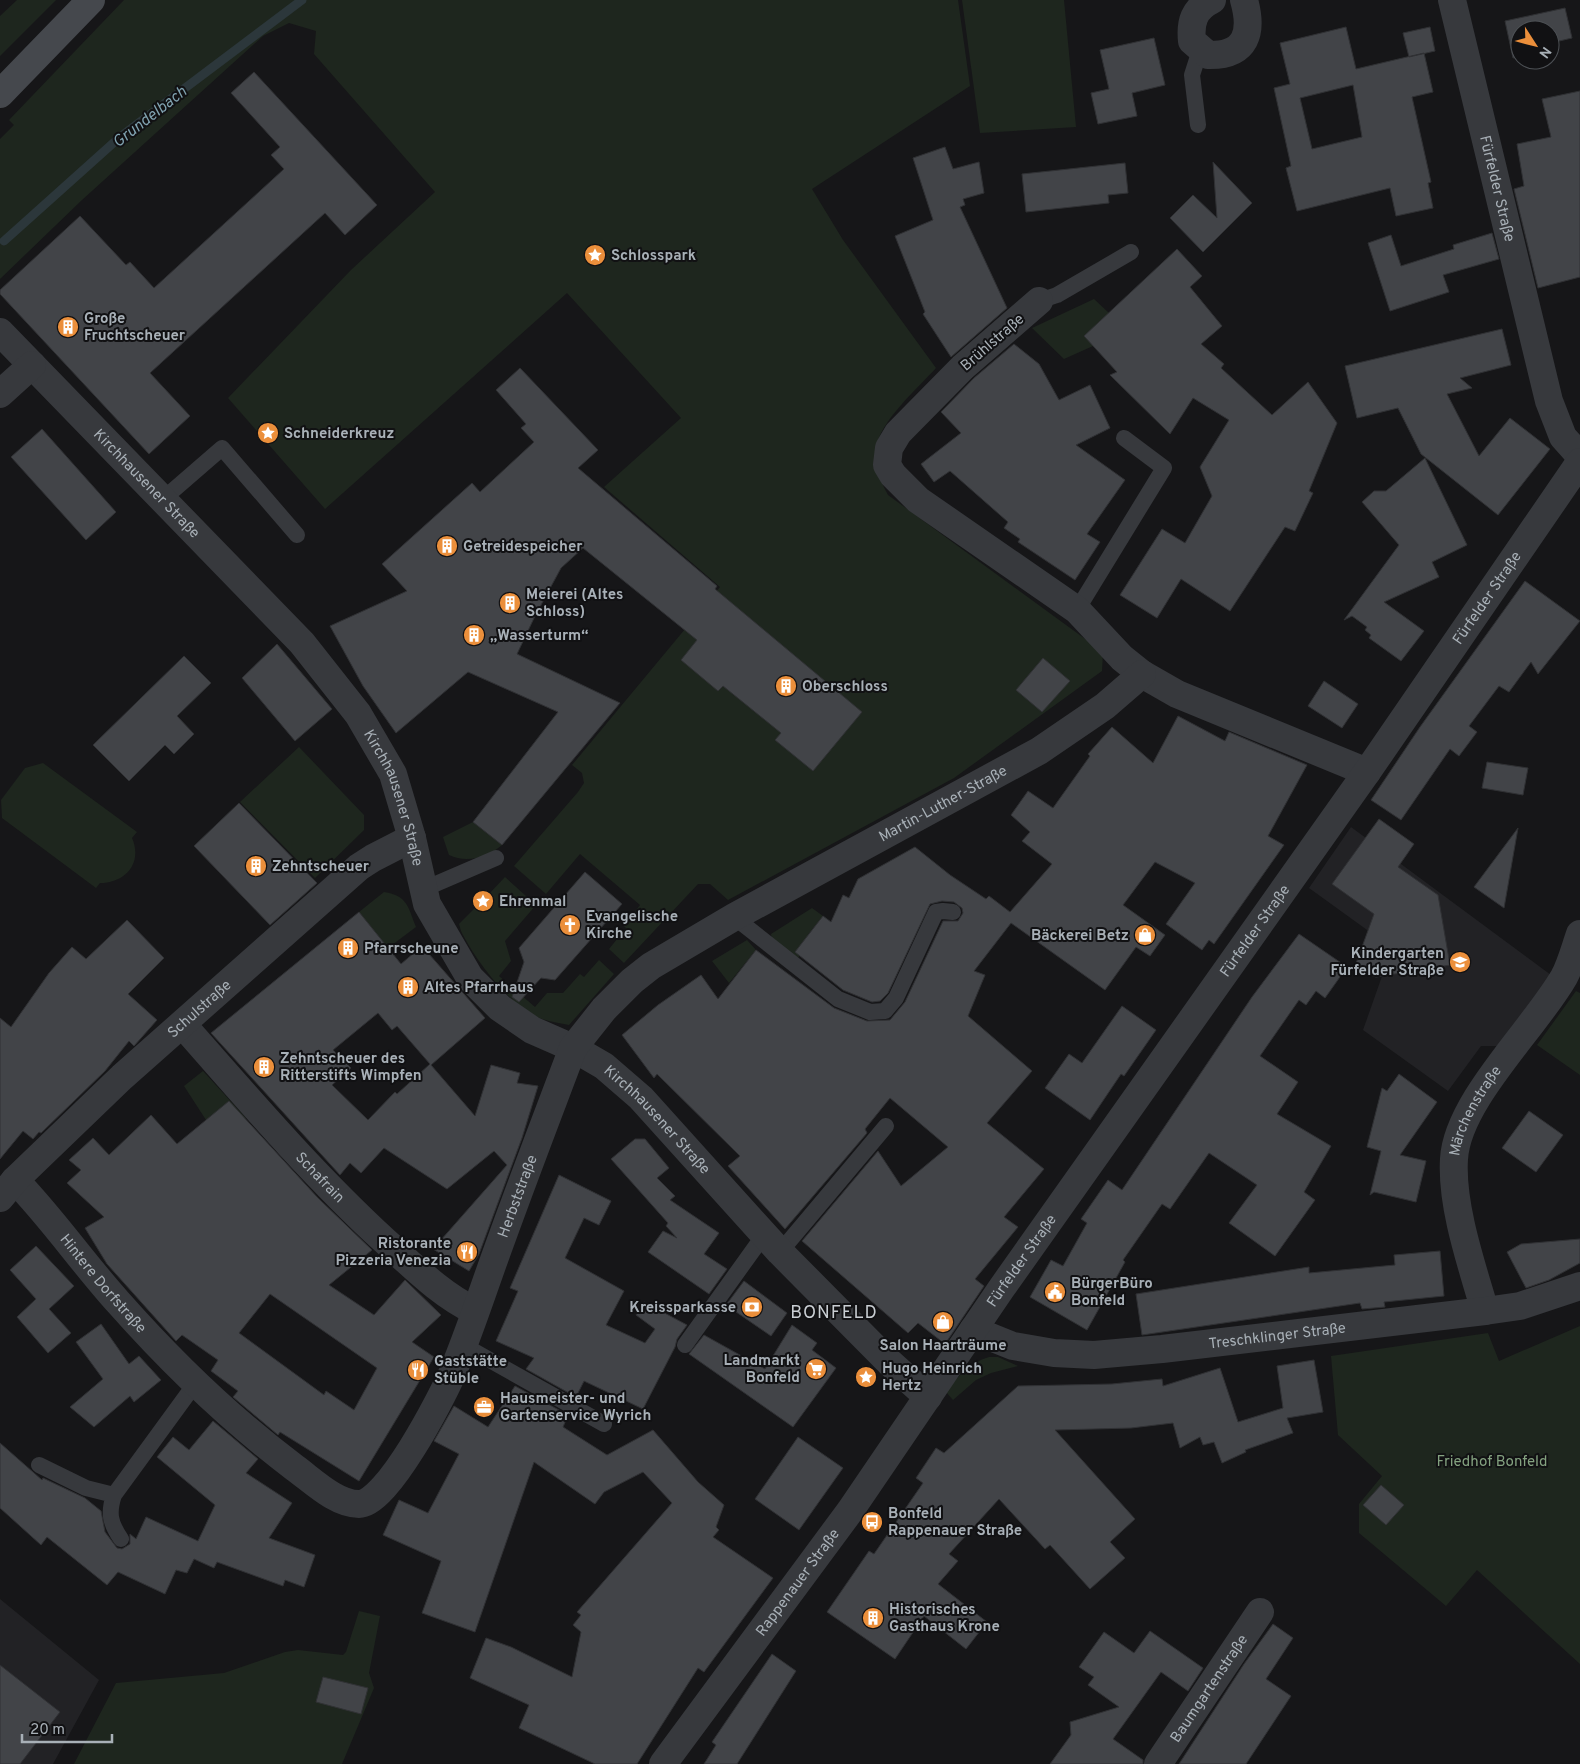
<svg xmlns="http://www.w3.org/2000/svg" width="1580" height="1764" viewBox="0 0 1580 1764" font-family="Overpass,sans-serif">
<rect width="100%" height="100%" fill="#161618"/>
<path fill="#222225" d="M1351 827 1551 975 1500 1046H1481L1448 1091 1363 1030 1392 948 1309 888Z
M0 1599 99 1680 53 1764H0Z"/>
<path fill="#1e261e" d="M17 0H56L0 56V16Z
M124 0H958L970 86 812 189 843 240 936 368C918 388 880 421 876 448 873 465 880 480 888 495L1103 652 1102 671 954 778 728 900 710 884H698L624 963 609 949 626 928 624 926 640 905 580 854 546 894 514 866 578 792 584 783 582 773 572 765 720 587 604 487 681 418 567 293 325 509 228 398 351 270 435 192 314 54 316 31 289 23 263 36 82 200 0 279V139L14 125 9 120Z
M962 0H1064L1076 127 980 133Z
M1094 299 1109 313 1093 346 1064 359 1032 328Z
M299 747 364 815V830L315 878 240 802Z
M43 763 137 832 132 838C143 863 125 883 100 883L96 888 2 818 1 800 25 768Z
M473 822 502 845C488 857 467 864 449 855L443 837Z
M505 877 536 905 505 941 511 961 499 976 535 1007 547 993H563L580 974 584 977 599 960 614 974 569 1025C561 1023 551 1022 542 1019 511 1008 475 960 461 931L459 924 477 906 481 909 491 899 487 896Z
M384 892C408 896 408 907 416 927L388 948 359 912Z
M812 908 823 916 807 936 811 940 798 958 772 939 771 934Z
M747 940 756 950 729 983 712 961Z
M1576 991 1580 993V1075L1537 1045Z
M203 1071 246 1118 236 1126 206 1120 184 1086Z
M1580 1326V1664L1477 1570 1446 1606 1359 1533V1504L1382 1476 1338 1435 1331 1356 1488 1333 1499 1361Z
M989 1357H998L1018 1366 991 1373 976 1380 953 1400 946 1392C958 1376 969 1363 989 1357Z
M359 1611 380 1616 369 1673 374 1688 342 1764H74L116 1683 224 1673 285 1652 298 1650 343 1655 346 1652Z"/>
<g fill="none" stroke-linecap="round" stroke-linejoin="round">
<path stroke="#2c373b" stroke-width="9" d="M4 241 120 137 302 0"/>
</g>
<path fill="#424448" stroke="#303134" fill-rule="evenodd" d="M1565 8 1572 38 1555 42 1556 49 1550 50V30H1520V56L1513 58 1505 21Z
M1346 27 1356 69 1424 53 1433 92 1412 97 1431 182 1428 183 1433 208 1396 216 1390 188 1297 211 1286 168 1291 166 1274 88 1290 84 1280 43ZM1353 85 1362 137 1312 149 1300 98Z
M1430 27 1435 51 1409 57 1403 33Z
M1154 38 1165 85 1132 93 1137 116 1098 124 1091 93 1109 89 1100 50Z
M254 72 377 205 345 235 325 213 150 373 190 416 149 454 0 294V290L80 216 126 265 130 262 154 288 284 169 271 155 280 147 231 93Z
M1580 91V277L1538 288 1514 189 1524 186 1517 144 1551 137 1542 99Z
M945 147 953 169 979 162 984 193 963 199 965 205 960 207 1007 308 951 357 923 314 925 312 895 236 933 220 913 158Z
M1213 162 1252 203 1203 252 1170 218 1193 195 1217 218Z
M1125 163 1128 193 1108 195 1109 203 1026 212 1022 174Z
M1492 233 1499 259 1443 275 1449 292 1390 311 1368 243 1391 235 1401 266 1454 249 1453 245Z
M1177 249 1202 276 1190 287 1222 326 1201 344 1224 364 1221 368 1272 415 1308 382 1337 423 1309 491 1313 493 1295 531 1285 527 1230 611 1181 579 1157 618 1120 595 1162 529 1185 543 1212 496 1200 467 1229 420 1193 398 1170 434 1110 375 1117 372 1084 336Z
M1502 329 1511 365 1460 378 1472 388 1447 394 1479 456 1510 418 1550 449 1498 515 1421 454 1398 408 1357 418 1345 366Z
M1014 344 1039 364 1059 400 1090 385 1110 428 1076 445 1125 480 1087 534 1100 542 1075 580 1018 542 1020 539 1004 528 1008 522 950 471 934 482 921 464 961 433 941 412 974 378Z
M520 368 598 450 578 468 717 586 715 589 862 712 813 771 775 740 781 733 723 686 718 691 681 660 697 640 583 548 561 568 535 616 517 654 620 703 502 845 473 822 558 712 468 672 396 733 363 686 330 626 407 591 382 564 472 483 480 492 534 442 521 428 526 424 496 390Z
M42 429 116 512 86 540 11 457Z
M1425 458 1467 545 1432 562 1439 577 1384 602 1424 631 1401 661 1369 638 1371 635 1365 630 1367 627 1352 616 1344 620 1399 545 1362 502 1374 491H1386Z
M1525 581 1580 621 1538 674 1531 662 1509 692 1499 686 1469 726 1477 732 1459 756 1450 749 1401 820 1371 800 1420 727Z
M277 644 332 709 295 741 242 678Z
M184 656 211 683 177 716 194 734 174 754 165 745 129 781 93 745Z
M1043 658 1070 681 1042 712 1016 690Z
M1324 681 1358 704 1342 728 1308 706Z
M1178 716 1225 741 1229 732 1307 765 1268 836 1284 845 1214 944 1209 940 1202 950 1166 924 1195 883 1155 862 1123 905 1165 935 1150 956 1136 947 1105 990 1011 923 974 971 985 975 968 1016 1032 1071 987 1123 1044 1169 1004 1217 1018 1227 975 1279 984 1286 945 1344 918 1323 908 1333 802 1241 878 1151 901 1186 948 1147 890 1098 865 1129 867 1133 785 1229 728 1166 740 1156 657 1074 654 1078 622 1035 658 1005 701 975 718 999 756 950 834 1008 867 1021 890 1020 905 1002 943 921H958L963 913 962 908 954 902 942 901 930 904 888 993 880 1001 872 1002 843 990 795 952 823 916 831 922 843 895 849 898 858 879 915 847 950 875 986 899 989 896 1010 912 1052 864 1022 841 1030 832 1011 815 1028 791 1053 808 1090 756 1088 754 1112 727 1153 763Z
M1487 762 1528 768 1523 795 1482 788Z
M239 803 317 883 270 925 194 846Z
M1379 819 1414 844 1398 867 1438 895 1450 965 1376 977 1354 969 1374 914 1332 884Z
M1518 828 1504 908 1474 887Z
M585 872 622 904 555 980 541 978 519 1002 512 997 524 962 519 948Z
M359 912 401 964 422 946 485 1018 431 1065 475 1116 491 1065 520 1073 517 1083 538 1086 522 1138 479 1254 469 1271 433 1249 507 1165 494 1151 447 1189 384 1148 361 1173 350 1163 340 1175 211 1033ZM378 1013 392 1030 397 1026 430 1064 397 1094 395 1092 368 1120 332 1085 351 1068 333 1050Z
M127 920 164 958 128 994 157 1020 134 1046 129 1041 105 1071 41 1133 39 1132 33 1139 23 1131 0 1159V1018L11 1027 49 973 72 947 86 959Z
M1299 934 1347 967 1325 998 1316 991 1306 1005 1299 1000 1260 1056 1298 1082 1277 1114 1331 1146 1304 1192 1315 1200 1275 1256 1229 1223 1257 1185 1209 1153 1170 1209 1162 1204 1123 1260 1125 1262 1087 1330 1030 1297 1051 1260 1063 1266 1087 1223 1081 1219 1108 1180 1122 1190 1252 997Z
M1122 1006 1156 1030 1124 1076 1121 1074 1090 1120 1045 1088 1069 1054 1082 1063Z
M1399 1074 1437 1102 1400 1155 1426 1161 1416 1202 1374 1192 1370 1195 1381 1151 1367 1147 1382 1088 1387 1091Z
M229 1101 318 1198 372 1250 329 1285 374 1315 405 1280 441 1315 412 1342 434 1357 359 1481 280 1432 278 1435 233 1397 238 1391 211 1371 218 1360 182 1335 176 1341 107 1264 85 1228 104 1217 67 1183 81 1170 69 1160 93 1138 109 1155 151 1115 177 1144ZM270 1294 377 1368 354 1410 326 1391 324 1395 239 1333Z
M1529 1111 1563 1135 1536 1172 1502 1148Z
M635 1139H645L669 1168 657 1178 675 1196 670 1200 719 1233 704 1254 727 1269 709 1294 648 1252 663 1231 677 1238 666 1226 668 1223 611 1159Z
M559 1175 611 1201 599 1225 584 1218 565 1258 624 1291 606 1325 645 1343 655 1329 636 1315 644 1302 687 1325 677 1339 675 1347 643 1409 584 1381 576 1397 526 1369 534 1358 496 1341 518 1291 510 1288Z
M1580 1239V1263L1549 1280 1526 1288 1507 1252 1521 1244Z
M36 1246 74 1286 49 1309 71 1333 48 1353 17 1317 36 1299 10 1270Z
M1440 1251 1444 1296 1384 1302 1385 1307 1362 1309 1360 1303 1142 1335 1136 1294 1309 1267V1273L1395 1265 1394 1255Z
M744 1281 787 1313 771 1336 726 1305Z
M101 1324 129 1364 139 1356 161 1380 134 1402 130 1396 94 1427 70 1407 103 1379 76 1342Z
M792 1325 817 1343 812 1350 836 1368 793 1427 689 1354 704 1335 765 1369Z
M1314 1360 1323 1412 1287 1418 1293 1433 1245 1450 1246 1452 1222 1463 1214 1442 1203 1445 1200 1437 1180 1448 1173 1423 1131 1428 1055 1430 1135 1519 1110 1542 1125 1558 1090 1589 1050 1545 1045 1549 999 1499 949 1554 958 1561 938 1584 987 1622 966 1649 924 1616 895 1659 827 1612 869 1551 874 1554 923 1483 916 1478 936 1448 944 1453 1018 1386 1112 1384 1162 1379 1163 1386 1220 1368 1238 1422 1283 1408 1277 1366Z
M515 1386 568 1415 563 1427 607 1455 653 1430 698 1482 724 1505 716 1527 719 1530 713 1537 773 1578 704 1672 698 1668 637 1764H595L519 1728 529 1705 470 1678 486 1638 511 1647 572 1677 581 1632 573 1625 581 1615 577 1612 672 1503 643 1472 604 1492 595 1504 534 1462 475 1632 422 1613 441 1561 383 1535 399 1500 428 1513 459 1454 434 1441 454 1406 488 1427Z
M213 1421 258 1459 246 1473 292 1503 269 1538 315 1555 304 1587 285 1580 283 1586 217 1562 214 1568 194 1559 187 1573 176 1570 165 1594 118 1572 107 1585 47 1537 41 1545 0 1508V1443L42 1480 43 1478 85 1498 101 1511 105 1532 117 1548 122 1549 130 1544V1534L136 1539 146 1517 198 1541 215 1505 157 1457 173 1437 189 1450Z
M798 1437 843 1468 799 1530 755 1499Z
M1381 1485 1404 1505 1386 1525 1363 1505Z
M1273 1624 1293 1638 1266 1679 1291 1696 1246 1764H1179L1244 1664Z
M1150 1631 1203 1668 1188 1691 1161 1672 1113 1739 1143 1760V1764H1050L1071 1735 1070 1722 1119 1707 1088 1685 1094 1677 1079 1667 1104 1632 1134 1653Z
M772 1654 796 1671 737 1764H704L716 1745 712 1742Z
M0 1665 60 1712 20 1764H0Z
M323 1677 368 1688 361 1714 316 1702Z"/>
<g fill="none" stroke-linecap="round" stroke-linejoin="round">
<path stroke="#37393d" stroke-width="16" d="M1198 125 1192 75 1200 50
M1039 301 1057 295 1131 252
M162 500 222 448 297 535
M1077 610 1164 468 1124 438
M424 889 496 858
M734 917 838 999 870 1012 885 1011 896 998 936 912 943 911 953 912
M780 1252 886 1126
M463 1345 604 1424
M685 1345 764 1235
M39 1465 86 1488 114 1495
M121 1539C110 1523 108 1513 114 1495L195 1384"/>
<g stroke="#37393d" stroke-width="28">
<path d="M1212 0C1194 9 1190 22 1192 41L1208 55C1247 56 1253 32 1244 0"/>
<path id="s1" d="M1452 0 1549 401 1563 437 1580 456"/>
<path d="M1039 301 963 367 898 433 889 448 887 465 893 475 918 500 1077 610 1122 658 1142 674 1177 694 1367 772"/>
<path id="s2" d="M0 332 302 643 358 714 393 774 412 838 427 904 470 978 500 1008 532 1030 573 1048 604 1066 641 1098 780 1252 889 1362 928 1397"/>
<path d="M0 394 32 365"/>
<path id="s3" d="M183 1025C248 1099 313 1175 385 1241 414 1267 440 1294 475 1311"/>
<path id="s4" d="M15 1180C52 1218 82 1262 118 1302 172 1363 230 1419 295 1468 313 1481 336 1504 359 1504 387 1504 441 1399 452 1374 468 1336 481 1296 495 1257 520 1187 547 1117 573 1048L604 1009 632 981 651 966 734 917 1039 751 1105 706 1142 674"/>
<path id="s5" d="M0 1198 15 1180 122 1077 359 867 373 858 412 838"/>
<path id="s6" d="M1485 1311C1472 1266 1451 1206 1454 1159 1457 1101 1535 1028 1564 977 1571 964 1575 948 1580 934"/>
<path id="s7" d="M973 1330 1013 1346 1054 1353 1094 1355 1162 1349 1485 1311 1520 1306 1580 1286"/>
<path id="s8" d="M663 1764 850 1511 1001 1289 1367 772 1580 462"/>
<path id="s9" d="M1158 1764 1260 1612"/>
</g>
<path stroke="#45484d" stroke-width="28" d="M0 94 91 0"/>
</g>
<defs>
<g id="sight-disc" transform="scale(1.125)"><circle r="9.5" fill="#eb8f3b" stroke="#111113"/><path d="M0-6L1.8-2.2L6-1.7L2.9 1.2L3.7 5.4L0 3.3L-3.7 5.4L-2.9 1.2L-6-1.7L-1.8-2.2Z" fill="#fff"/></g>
<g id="building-disc" transform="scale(1.125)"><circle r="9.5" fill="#eb8f3b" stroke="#111113"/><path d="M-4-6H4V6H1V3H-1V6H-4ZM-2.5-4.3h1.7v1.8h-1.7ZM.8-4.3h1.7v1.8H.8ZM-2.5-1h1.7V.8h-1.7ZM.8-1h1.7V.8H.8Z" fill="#fff"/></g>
<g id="church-disc" transform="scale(1.125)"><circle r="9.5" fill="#eb8f3b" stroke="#111113"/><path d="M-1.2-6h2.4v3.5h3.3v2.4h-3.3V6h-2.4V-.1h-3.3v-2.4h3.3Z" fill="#fff"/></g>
<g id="shop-disc" transform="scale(1.125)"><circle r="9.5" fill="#eb8f3b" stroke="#111113"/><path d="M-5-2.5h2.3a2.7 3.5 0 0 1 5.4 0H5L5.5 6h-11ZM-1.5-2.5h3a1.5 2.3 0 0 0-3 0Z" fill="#fff"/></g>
<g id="school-disc" transform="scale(1.125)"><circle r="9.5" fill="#eb8f3b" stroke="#111113"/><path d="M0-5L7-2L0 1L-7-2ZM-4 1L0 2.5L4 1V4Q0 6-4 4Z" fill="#fff"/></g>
<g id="restaurant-disc" transform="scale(1.125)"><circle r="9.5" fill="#eb8f3b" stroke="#111113"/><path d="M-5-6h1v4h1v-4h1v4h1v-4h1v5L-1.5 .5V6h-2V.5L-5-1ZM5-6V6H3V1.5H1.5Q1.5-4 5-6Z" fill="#fff"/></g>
<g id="civic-disc" transform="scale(1.125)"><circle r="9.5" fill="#eb8f3b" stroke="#111113"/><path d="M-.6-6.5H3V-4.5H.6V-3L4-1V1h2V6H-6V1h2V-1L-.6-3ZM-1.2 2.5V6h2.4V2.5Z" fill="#fff"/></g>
<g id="bank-disc" transform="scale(1.125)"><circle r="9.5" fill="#eb8f3b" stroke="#111113"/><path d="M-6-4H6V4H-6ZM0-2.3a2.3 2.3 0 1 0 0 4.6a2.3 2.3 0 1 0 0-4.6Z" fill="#fff"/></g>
<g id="supermarket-disc" transform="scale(1.125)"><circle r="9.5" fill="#eb8f3b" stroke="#111113"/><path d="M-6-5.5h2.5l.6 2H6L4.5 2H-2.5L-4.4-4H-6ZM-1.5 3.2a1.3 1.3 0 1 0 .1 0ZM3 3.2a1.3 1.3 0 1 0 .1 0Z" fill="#fff"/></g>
<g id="office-disc" transform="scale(1.125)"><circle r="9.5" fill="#eb8f3b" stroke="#111113"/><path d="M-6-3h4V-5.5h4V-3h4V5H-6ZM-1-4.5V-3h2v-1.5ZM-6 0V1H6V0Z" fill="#fff"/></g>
<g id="bus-disc" transform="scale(1.125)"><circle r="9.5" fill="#eb8f3b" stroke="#111113"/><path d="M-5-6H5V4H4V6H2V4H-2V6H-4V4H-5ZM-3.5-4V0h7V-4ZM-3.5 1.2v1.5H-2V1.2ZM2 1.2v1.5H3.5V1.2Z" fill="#fff"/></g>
</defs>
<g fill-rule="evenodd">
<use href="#sight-disc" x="595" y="255"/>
<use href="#building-disc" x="68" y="327"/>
<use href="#sight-disc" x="268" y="433"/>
<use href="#building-disc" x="447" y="546"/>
<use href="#building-disc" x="510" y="603"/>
<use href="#building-disc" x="474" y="635"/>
<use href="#building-disc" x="786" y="686"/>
<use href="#building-disc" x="256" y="866"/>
<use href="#sight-disc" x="483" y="901"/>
<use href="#church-disc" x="570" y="925"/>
<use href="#shop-disc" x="1145" y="935"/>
<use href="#building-disc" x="348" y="948"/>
<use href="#school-disc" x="1460" y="962"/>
<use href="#building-disc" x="408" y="987"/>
<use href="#building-disc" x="264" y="1067"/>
<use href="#restaurant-disc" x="467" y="1252"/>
<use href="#civic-disc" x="1055" y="1292"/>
<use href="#bank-disc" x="752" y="1307"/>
<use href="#shop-disc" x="943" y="1322"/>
<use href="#supermarket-disc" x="816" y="1369"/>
<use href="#restaurant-disc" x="418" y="1370"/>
<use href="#sight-disc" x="866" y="1377"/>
<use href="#office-disc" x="484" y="1407"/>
<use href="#bus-disc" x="872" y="1522"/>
<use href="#building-disc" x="873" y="1618"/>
</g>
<g text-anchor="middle" stroke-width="4" stroke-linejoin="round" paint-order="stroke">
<g font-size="15" fill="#a8b0b7" stroke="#111113">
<text dy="5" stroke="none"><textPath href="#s1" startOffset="194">Fürfelder Straße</textPath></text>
<text transform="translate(992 342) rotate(-41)" y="5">Brühlstraße</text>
<text dy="5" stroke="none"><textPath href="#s2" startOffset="211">Kirchhausener Straße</textPath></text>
<text dy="5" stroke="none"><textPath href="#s8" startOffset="1428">Fürfelder Straße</textPath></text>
<text dy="5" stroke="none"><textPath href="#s2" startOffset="616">Kirchhausener Straße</textPath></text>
<text dy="5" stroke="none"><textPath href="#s4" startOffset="1436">Martin-Luther-Straße</textPath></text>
<text dy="5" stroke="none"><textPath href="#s8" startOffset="1022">Fürfelder Straße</textPath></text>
<text dy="5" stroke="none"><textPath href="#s5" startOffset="275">Schulstraße</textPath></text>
<text dy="5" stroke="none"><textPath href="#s6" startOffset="209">Märchenstraße</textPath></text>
<text dy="5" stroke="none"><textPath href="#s2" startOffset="1051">Kirchhausener Straße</textPath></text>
<text dy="5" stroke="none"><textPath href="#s3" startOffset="205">Schafrain</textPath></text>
<text dy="5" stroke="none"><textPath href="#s4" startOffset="830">Herbststraße</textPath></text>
<text dy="5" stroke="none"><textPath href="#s8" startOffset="618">Fürfelder Straße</textPath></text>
<text dy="5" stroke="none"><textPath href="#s4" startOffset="136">Hintere Dorfstraße</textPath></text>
<text dy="5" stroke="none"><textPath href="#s7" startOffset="309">Treschklinger Straße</textPath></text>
<text dy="5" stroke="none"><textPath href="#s8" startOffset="226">Rappenauer Straße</textPath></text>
<text dy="5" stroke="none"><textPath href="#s9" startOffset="91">Baumgartenstraße</textPath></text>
</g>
<g font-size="15" font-weight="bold" fill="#a8b0b7" stroke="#111113" text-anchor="start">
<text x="611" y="260">Schlosspark</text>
<text x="84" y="323">Große<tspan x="84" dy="17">Fruchtscheuer</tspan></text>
<text x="284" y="438">Schneiderkreuz</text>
<text x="463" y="551">Getreidespeicher</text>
<text x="526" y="599">Meierei (Altes<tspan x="526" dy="17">Schloss)</tspan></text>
<text x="490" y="640">„Wasserturm“</text>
<text x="802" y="691">Oberschloss</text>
<text x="272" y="871">Zehntscheuer</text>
<text x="499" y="906">Ehrenmal</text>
<text x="586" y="921">Evangelische<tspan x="586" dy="17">Kirche</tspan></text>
<text x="1129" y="940" text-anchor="end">Bäckerei Betz</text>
<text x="364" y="953">Pfarrscheune</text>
<text x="1444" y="958" text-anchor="end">Kindergarten<tspan x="1444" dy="17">Fürfelder Straße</tspan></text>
<text x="424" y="992">Altes Pfarrhaus</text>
<text x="280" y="1063">Zehntscheuer des<tspan x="280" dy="17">Ritterstifts Wimpfen</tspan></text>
<text x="451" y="1248" text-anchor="end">Ristorante<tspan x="451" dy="17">Pizzeria Venezia</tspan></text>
<text x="1071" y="1288">BürgerBüro<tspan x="1071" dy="17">Bonfeld</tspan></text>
<text x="736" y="1312" text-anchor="end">Kreissparkasse</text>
<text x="943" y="1350" text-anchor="middle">Salon Haarträume</text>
<text x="800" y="1365" text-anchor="end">Landmarkt<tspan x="800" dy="17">Bonfeld</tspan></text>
<text x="434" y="1366">Gaststätte<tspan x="434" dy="17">Stüble</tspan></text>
<text x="882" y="1373">Hugo Heinrich<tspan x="882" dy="17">Hertz</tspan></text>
<text x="500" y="1403">Hausmeister- und<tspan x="500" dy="17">Gartenservice Wyrich</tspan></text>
<text x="888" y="1518">Bonfeld<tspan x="888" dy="17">Rappenauer Straße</tspan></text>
<text x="889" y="1614">Historisches<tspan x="889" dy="17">Gasthaus Krone</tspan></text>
</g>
<g font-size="15" fill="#84a280" stroke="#111113">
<text x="1492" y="1466">Friedhof Bonfeld</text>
</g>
<g font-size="16" font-style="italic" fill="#81a3b1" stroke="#111113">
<text transform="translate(149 116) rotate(-38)" y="6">Grundelbach</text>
</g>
<g font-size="18" letter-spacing="1" fill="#c9ced3" stroke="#111113">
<text x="834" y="1318">BONFELD</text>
</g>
</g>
<g transform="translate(1535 45) rotate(126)"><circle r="24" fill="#111113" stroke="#4d5155"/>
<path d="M0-4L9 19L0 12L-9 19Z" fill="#eb8f3b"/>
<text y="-8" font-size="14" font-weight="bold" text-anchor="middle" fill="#a8b0b7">N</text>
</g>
<path d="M22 1734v8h90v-8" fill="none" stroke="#a8b0b7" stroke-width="2.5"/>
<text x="30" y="1734" font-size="15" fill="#a8b0b7" stroke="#111113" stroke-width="4" paint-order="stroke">20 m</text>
</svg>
